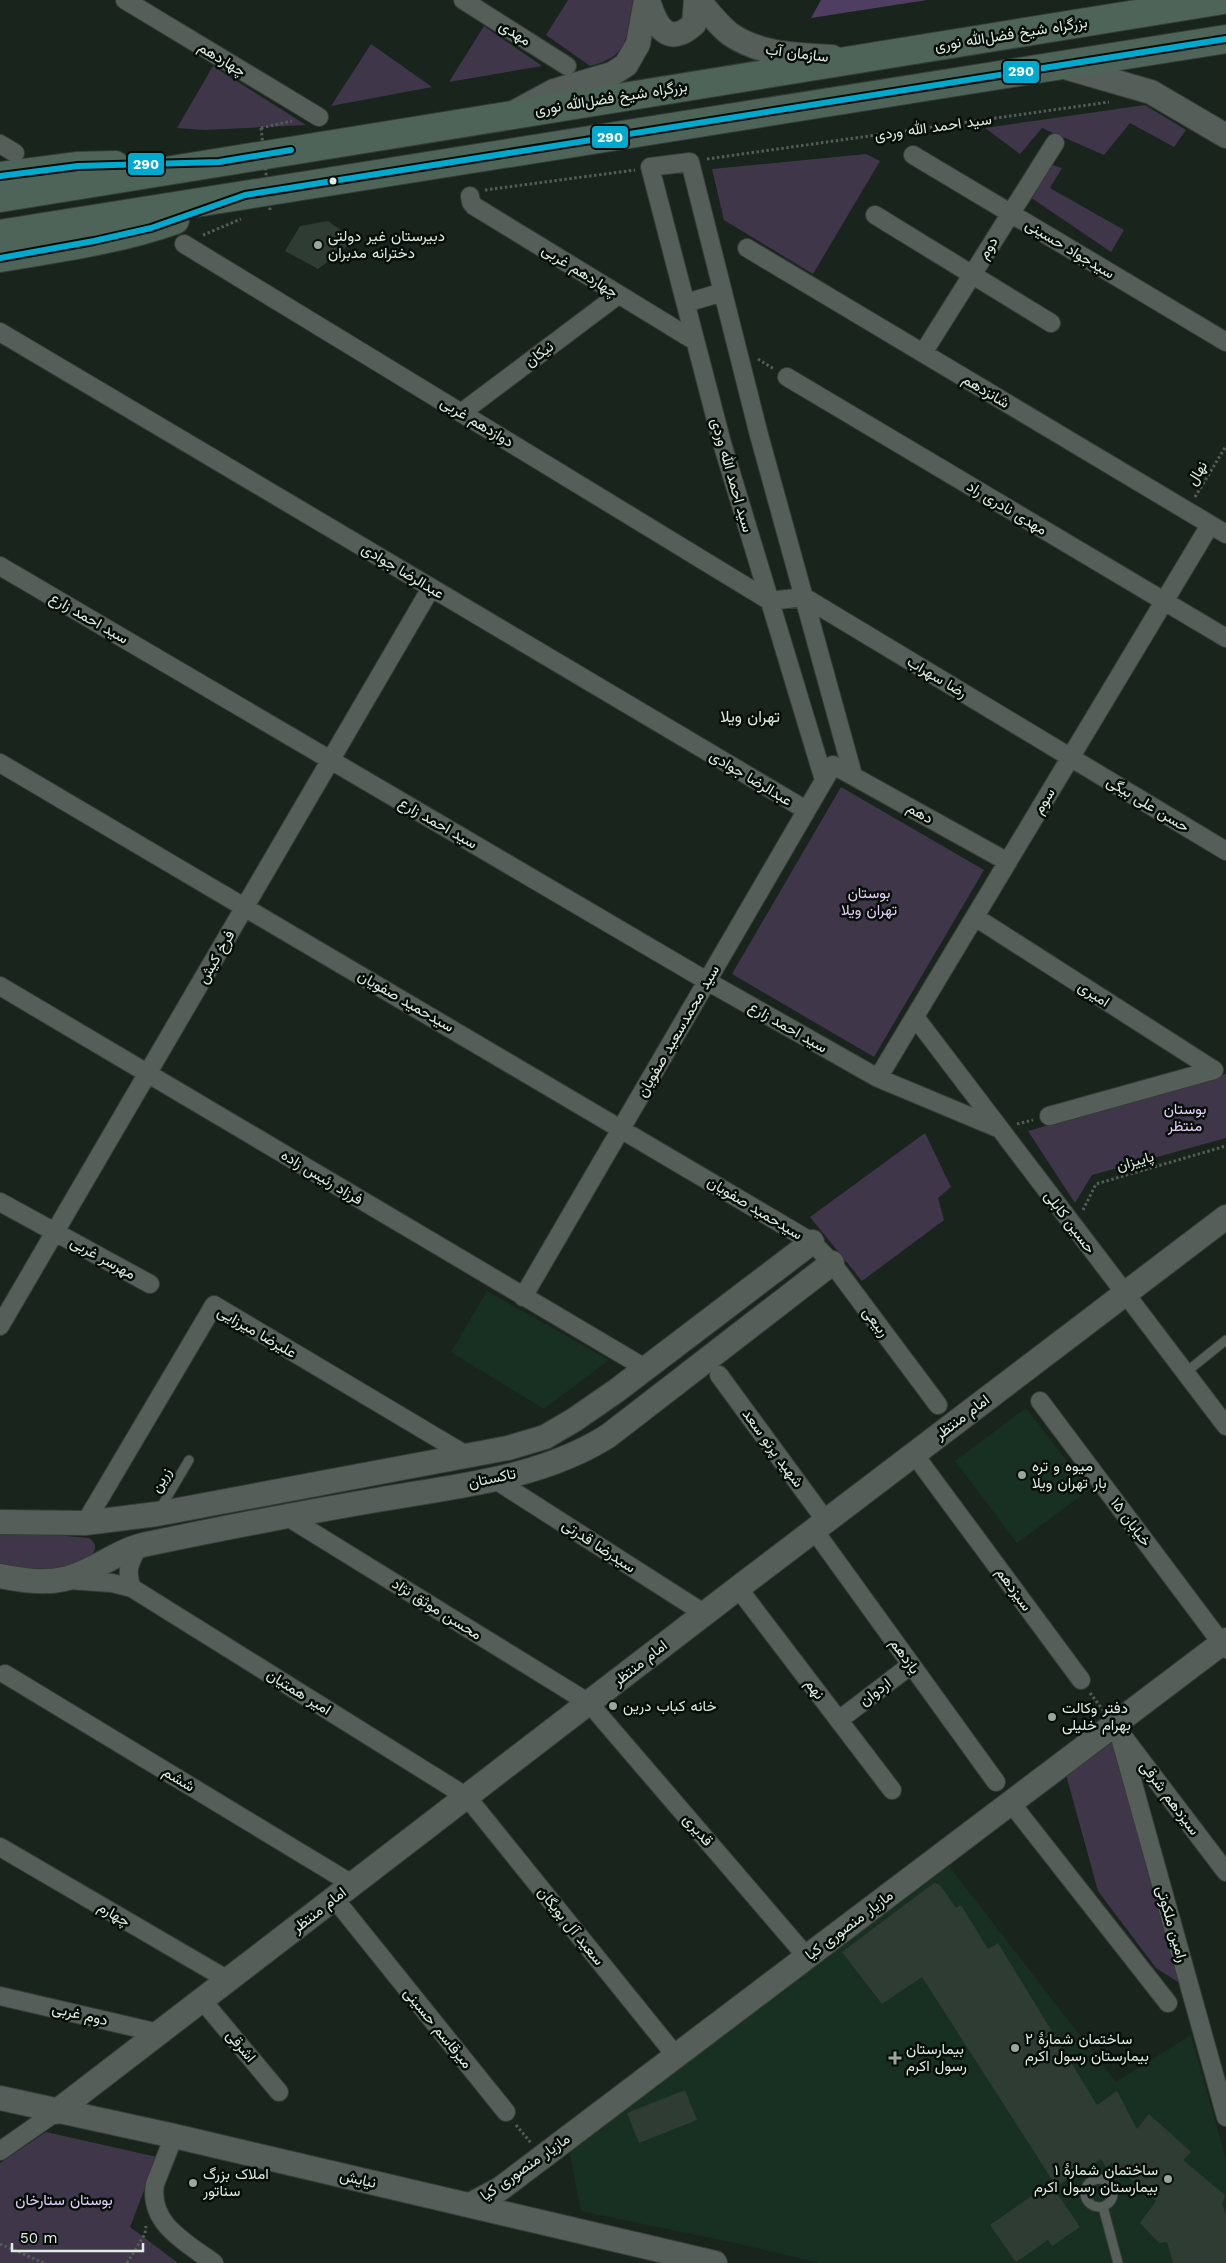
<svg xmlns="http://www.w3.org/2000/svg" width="1226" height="2263" viewBox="0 0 1226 2263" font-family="'Work Sans',Vazirmatn,sans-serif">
<rect width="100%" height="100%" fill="#19241d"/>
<path fill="#183021" d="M487 1291 609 1360 544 1409 451 1352Z
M1026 1408 1089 1490 1017 1543 955 1461Z
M949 1866 1116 2082 1191 2035 1226 2159V2263H819L749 2246 581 2211 569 2150Z"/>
<path fill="#3f364a" d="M568 0H633C625 37 631 56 590 66L546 35Z
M484 26 542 66 449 82Z
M371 44 432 87 331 106Z
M213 66 306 125 205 130 177 128Z
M1145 105 1186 130 1174 147 1130 123 1104 155 1042 128 1020 154 985 128Z
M866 154 880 161 813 274 724 220 712 169Z
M1052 165 1062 168 1050 188 1124 230 1111 252 1030 197Z
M841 787 984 870 874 1057 732 974Z
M1226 1074V1138L1092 1175 1075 1203 1028 1131Z
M925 1133 951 1187 938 1198 944 1220 862 1281 810 1217Z
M0 1530 89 1538C94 1542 97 1545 94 1551 85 1580 22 1569 0 1567Z
M1114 1737 1181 1984 1156 1968 1098 1891 1065 1771Z
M46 2132 157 2157 130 2227 178 2263H0V2163Z"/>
<path fill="#4f3e61" d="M821 0H927L811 18Z"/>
<path fill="#2f3c34" d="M328 221 355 240 318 269 285 251 300 226Z
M934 1883 940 1885 956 1908 961 1905 988 1949 998 1943 1097 2105 1117 2091 1137 2129 1149 2114 1191 2152 1183 2160 1225 2195 1222 2204 1226 2215V2263H1173L1167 2242 1159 2243 1140 2223 1156 2201 1112 2163 1106 2167 1101 2159 1056 2186 922 1977 882 2004 842 1952Z
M685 2090 697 2120 639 2143 627 2113Z
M1050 2183 1080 2227 1052 2246 1048 2240 1016 2262 990 2225Z"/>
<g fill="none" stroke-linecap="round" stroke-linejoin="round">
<g stroke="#353d37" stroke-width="11">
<path id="lane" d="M1185 1373 1226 1340
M160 1509 189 1460
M1085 2193a14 14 0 1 1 28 0a14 14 0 1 1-28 0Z
M1103 2207 1118 2263"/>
</g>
<g stroke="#353d37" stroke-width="20">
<path id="street" d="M125 0 319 117
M463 0 567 66
M0 144 15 153
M913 155 1226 342
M470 196 471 202 474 206 695 341
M875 215 1051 323
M184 244 770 601 804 597 1226 851
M747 248 1226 534
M686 303 723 292
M0 332 806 810
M923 353 1055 143
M787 377 1226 638
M461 413 618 295
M0 566 707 981 878 1078 1000 1129
M0 763 812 1242 832 1263 938 1405
M824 780 722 443 650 167 690 162 759 435 853 775
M975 917 1214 1070
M0 986 645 1368
M915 1017 1226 1426
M878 1078 1210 525
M1049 1116 1214 1070
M0 1202 150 1284
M523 1297 833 765 1008 862
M0 1326 431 588
M719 1375 826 1521
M1040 1401 1226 1649
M914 1454 1081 1680
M494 1479 705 1614
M286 1516 589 1703 807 1957
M85 1523 214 1305 466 1455
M814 1530 996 1782
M68 1580 112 1583 132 1588 467 1797 676 2056
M132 1588C125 1571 130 1561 139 1546
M738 1588 892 1790
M5 1674 352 1884
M839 1720 911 1665
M1118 1730 1226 2117
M1125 1739 1226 1872
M1011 1803 1168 2003
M0 1847 228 1980
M334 1898 506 2112
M0 1996 159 2033
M202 2000 279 2092
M174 2136 155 2184C148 2224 187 2243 214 2263
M0 2151 56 2112"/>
</g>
<g stroke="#353d37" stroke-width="26">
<path id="secondary" d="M648 0C655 24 667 49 694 24L696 0
M698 0C708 11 718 25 730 34 760 55 797 55 832 57
M1061 66 1151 92 1226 136
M517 111 554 91 612 74 626 65 638 44 646 0
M0 1522 85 1523 157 1514 508 1448 545 1437 574 1420 616 1391 812 1242
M0 1576C21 1580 43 1584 64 1579 93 1573 117 1550 147 1544 224 1528 300 1513 377 1500 455 1486 540 1479 608 1436L832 1263
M0 2098 174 2136 715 2263
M56 2112 738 1588 1226 1217
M470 2205 500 2189 1226 1640"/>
</g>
<g stroke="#353d37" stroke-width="30">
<path id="highway" d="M0 176 78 166 115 165
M0 198 1223 0
M0 234 1226 39
M0 258C59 248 119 240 175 220"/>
</g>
<path stroke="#545c57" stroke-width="3" stroke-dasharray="2.5 2.5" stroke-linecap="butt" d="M261 128 292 121
M707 159 1109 102
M485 190 635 170
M203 235 241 219
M758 359 774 369
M1195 497 1226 446
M1017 1124 1033 1120
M1083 1210 1096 1184 1226 1146
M1090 1693 1103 1710
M516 2125 531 2143
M0 2244 44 2263
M127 2263 145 2234 146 2226"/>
<use href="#lane" stroke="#555e58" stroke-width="9"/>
<use href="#street" stroke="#555e58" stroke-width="18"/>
<use href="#secondary" stroke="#555e58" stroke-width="24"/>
<use href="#highway" stroke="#4f6458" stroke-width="28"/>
<path stroke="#545c57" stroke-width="3" stroke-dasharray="2.5 2.5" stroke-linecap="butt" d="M261 128 270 210"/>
<g stroke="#070e09" stroke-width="10">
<path id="bus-1" d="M0 176 78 166 219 162 291 150
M0 258 94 241 151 228 245 195 1226 39"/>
</g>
<use href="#bus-1" stroke="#00a9ce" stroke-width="6"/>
</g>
<circle fill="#e0ece3" stroke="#070e09" stroke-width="2" cx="333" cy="181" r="4.5"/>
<g fill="#9aa69e" stroke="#070e09" stroke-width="2">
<circle cx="318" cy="245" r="5"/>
<circle cx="1022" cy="1475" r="5"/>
<circle cx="613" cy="1706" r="5"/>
<circle cx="1052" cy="1717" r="5"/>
<circle cx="1015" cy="2048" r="5"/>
<path d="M892.5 2050.5h5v5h5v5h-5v5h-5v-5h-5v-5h5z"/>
<circle cx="1168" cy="2179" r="5"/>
<circle cx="193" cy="2183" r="5"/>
</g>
<g text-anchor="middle" stroke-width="5" stroke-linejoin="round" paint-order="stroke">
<g font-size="15" fill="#e0ece3" stroke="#070e09">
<text transform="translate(515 33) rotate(32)" y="5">مهدی</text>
<text transform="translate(1011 34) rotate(-9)" y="5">بزرگراه شیخ فضل‌الله نوری</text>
<text transform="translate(797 53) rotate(7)" y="5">سازمان آب</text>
<text transform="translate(222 59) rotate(31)" y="5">چهاردهم</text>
<text transform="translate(611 98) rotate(-9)" y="5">بزرگراه شیخ فضل‌الله نوری</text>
<text transform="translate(933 127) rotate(-8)" y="5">سید احمد الله وردی</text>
<text transform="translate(988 248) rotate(-58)" y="5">دوم</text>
<text transform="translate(1070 249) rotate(31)" y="5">سیدجواد حسینی</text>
<text transform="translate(580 271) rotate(32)" y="5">چهاردهم غربی</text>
<text transform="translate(539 354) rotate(-37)" y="5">نیکان</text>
<text transform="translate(986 391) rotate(31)" y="5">شانزدهم</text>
<text transform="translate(477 422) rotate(31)" y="5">دوازدهم غربی</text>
<text transform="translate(1197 473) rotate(-59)" y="5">نهال</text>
<text transform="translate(732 475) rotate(74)" y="5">سید احمد الله وردی</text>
<text transform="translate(1007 508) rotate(31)" y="5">مهدی نادری راد</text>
<text transform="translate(403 571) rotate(31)" y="5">عبدالرضا جوادی</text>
<text transform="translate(89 618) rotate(30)" y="5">سید احمد زارع</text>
<text transform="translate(937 677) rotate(31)" y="5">رضا سهراب</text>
<text transform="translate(751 778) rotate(31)" y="5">عبدالرضا جوادی</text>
<text transform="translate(1044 801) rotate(-59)" y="5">سوم</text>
<text transform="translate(1148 804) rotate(31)" y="5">حسن علی بیگی</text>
<text transform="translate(920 813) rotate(29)" y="5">دهم</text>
<text transform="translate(438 823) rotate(30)" y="5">سید احمد زارع</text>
<text transform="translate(216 957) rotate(-60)" y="5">فرخ کیش</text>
<text transform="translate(1094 994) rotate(33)" y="5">امیری</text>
<text transform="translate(406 1001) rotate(30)" y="5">سیدحمید صفویان</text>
<text transform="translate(788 1027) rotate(30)" y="5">سید احمد زارع</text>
<text transform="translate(678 1031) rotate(-60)" y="5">سید محمدسعید صفویان</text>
<text transform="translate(1135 1161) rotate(-16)" y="5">پاییزان</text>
<text transform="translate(322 1177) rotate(31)" y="5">فرزاد رئیس زاده</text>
<text transform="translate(755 1208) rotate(31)" y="5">سیدحمید صفویان</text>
<text transform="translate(1070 1222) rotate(53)" y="5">حسین کابلی</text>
<text transform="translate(103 1258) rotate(29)" y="5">مهرسر غربی</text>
<text transform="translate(876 1322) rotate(53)" y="5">ربیعی</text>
<text transform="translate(257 1332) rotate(30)" y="5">علیرضا میرزایی</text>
<text transform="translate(962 1417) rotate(-37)" y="5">امام منتظر</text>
<text transform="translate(773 1448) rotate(54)" y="5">شهید پرتو سعد</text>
<text transform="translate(492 1478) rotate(-12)" y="5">تاکستان</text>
<text transform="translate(161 1480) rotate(-60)" y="5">زرین</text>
<text transform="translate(1131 1522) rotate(53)" y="5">خیابان ۱۵</text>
<text transform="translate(599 1546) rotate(33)" y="5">سیدرضا قدرتی</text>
<text transform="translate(1014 1589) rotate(54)" y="5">سیزدهم</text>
<text transform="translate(437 1609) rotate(32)" y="5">محسن موثق نژاد</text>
<text transform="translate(905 1656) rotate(54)" y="5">یازدهم</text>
<text transform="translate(640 1663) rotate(-38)" y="5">امام منتظر</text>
<text transform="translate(815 1689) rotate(53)" y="5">نهم</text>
<text transform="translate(299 1692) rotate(32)" y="5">امیر همتیان</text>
<text transform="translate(875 1692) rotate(-37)" y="5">اردوان</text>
<text transform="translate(179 1779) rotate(31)" y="5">ششم</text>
<text transform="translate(1170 1798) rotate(53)" y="5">سیزدهم شرقی</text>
<text transform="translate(698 1830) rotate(49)" y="5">قدیری</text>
<text transform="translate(319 1910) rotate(-38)" y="5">امام منتظر</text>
<text transform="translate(114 1914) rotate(30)" y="5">چهارم</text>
<text transform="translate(1172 1924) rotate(74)" y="5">رامین ملکوتی</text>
<text transform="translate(849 1925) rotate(-37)" y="5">مازیار منصوری کیا</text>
<text transform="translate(571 1926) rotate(51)" y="5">سعید آل بویگان</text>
<text transform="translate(80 2014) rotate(13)" y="5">دوم غربی</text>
<text transform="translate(438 2028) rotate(51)" y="5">میرقاسم حسینی</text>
<text transform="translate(241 2046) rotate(50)" y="5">اشرقی</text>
<text transform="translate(525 2167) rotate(-35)" y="5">مازیار منصوری کیا</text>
<text transform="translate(358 2179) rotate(13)" y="5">نیایش</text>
</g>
<g font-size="15" fill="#e0ece3" stroke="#070e09" text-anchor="start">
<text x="328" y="241">دبیرستان غیر دولتی<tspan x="328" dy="17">دخترانه مدبران</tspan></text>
<text x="1032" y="1471">میوه و تره<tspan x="1032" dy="17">بار تهران ویلا</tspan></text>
<text x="623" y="1711">خانه کباب درین</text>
<text x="1062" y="1713">دفتر وکالت<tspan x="1062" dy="17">بهرام خلیلی</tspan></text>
<text x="1025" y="2044">ساختمان شمارهٔ ۲<tspan x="1025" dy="17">بیمارستان رسول اکرم</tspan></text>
<text x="906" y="2054">بیمارستان<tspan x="906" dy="17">رسول اکرم</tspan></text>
<text x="1158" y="2175" text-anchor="end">ساختمان شمارهٔ ۱<tspan x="1158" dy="17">بیمارستان رسول اکرم</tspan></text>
<text x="203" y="2179">املاک بزرگ<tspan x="203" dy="17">سناتور</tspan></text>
</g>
<g font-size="15" fill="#e5d0fa" stroke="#070e09">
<text x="869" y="898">بوستان<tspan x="869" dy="17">تهران ویلا</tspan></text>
<text x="1185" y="1114">بوستان<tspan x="1185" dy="17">منتظر</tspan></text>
<text x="64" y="2205">بوستان ستارخان</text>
</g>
<g font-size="16" fill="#e0ece3" stroke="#070e09">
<text x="750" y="722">تهران ویلا</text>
</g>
</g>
<g stroke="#070e09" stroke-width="2">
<rect x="1002" y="60" width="38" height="24" rx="5" fill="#00a9ce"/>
<rect x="591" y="125" width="38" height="24" rx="5" fill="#00a9ce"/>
<rect x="127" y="152" width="38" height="24" rx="5" fill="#00a9ce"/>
</g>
<g font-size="14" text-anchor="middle" font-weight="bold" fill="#fff">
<text x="1021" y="76">290</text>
<text x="610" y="142">290</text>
<text x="146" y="169">290</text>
</g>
<path d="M12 2243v8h131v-8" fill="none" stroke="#e0ece3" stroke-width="2.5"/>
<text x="20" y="2243" font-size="15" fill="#e0ece3" stroke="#070e09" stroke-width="4" paint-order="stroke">50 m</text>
</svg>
